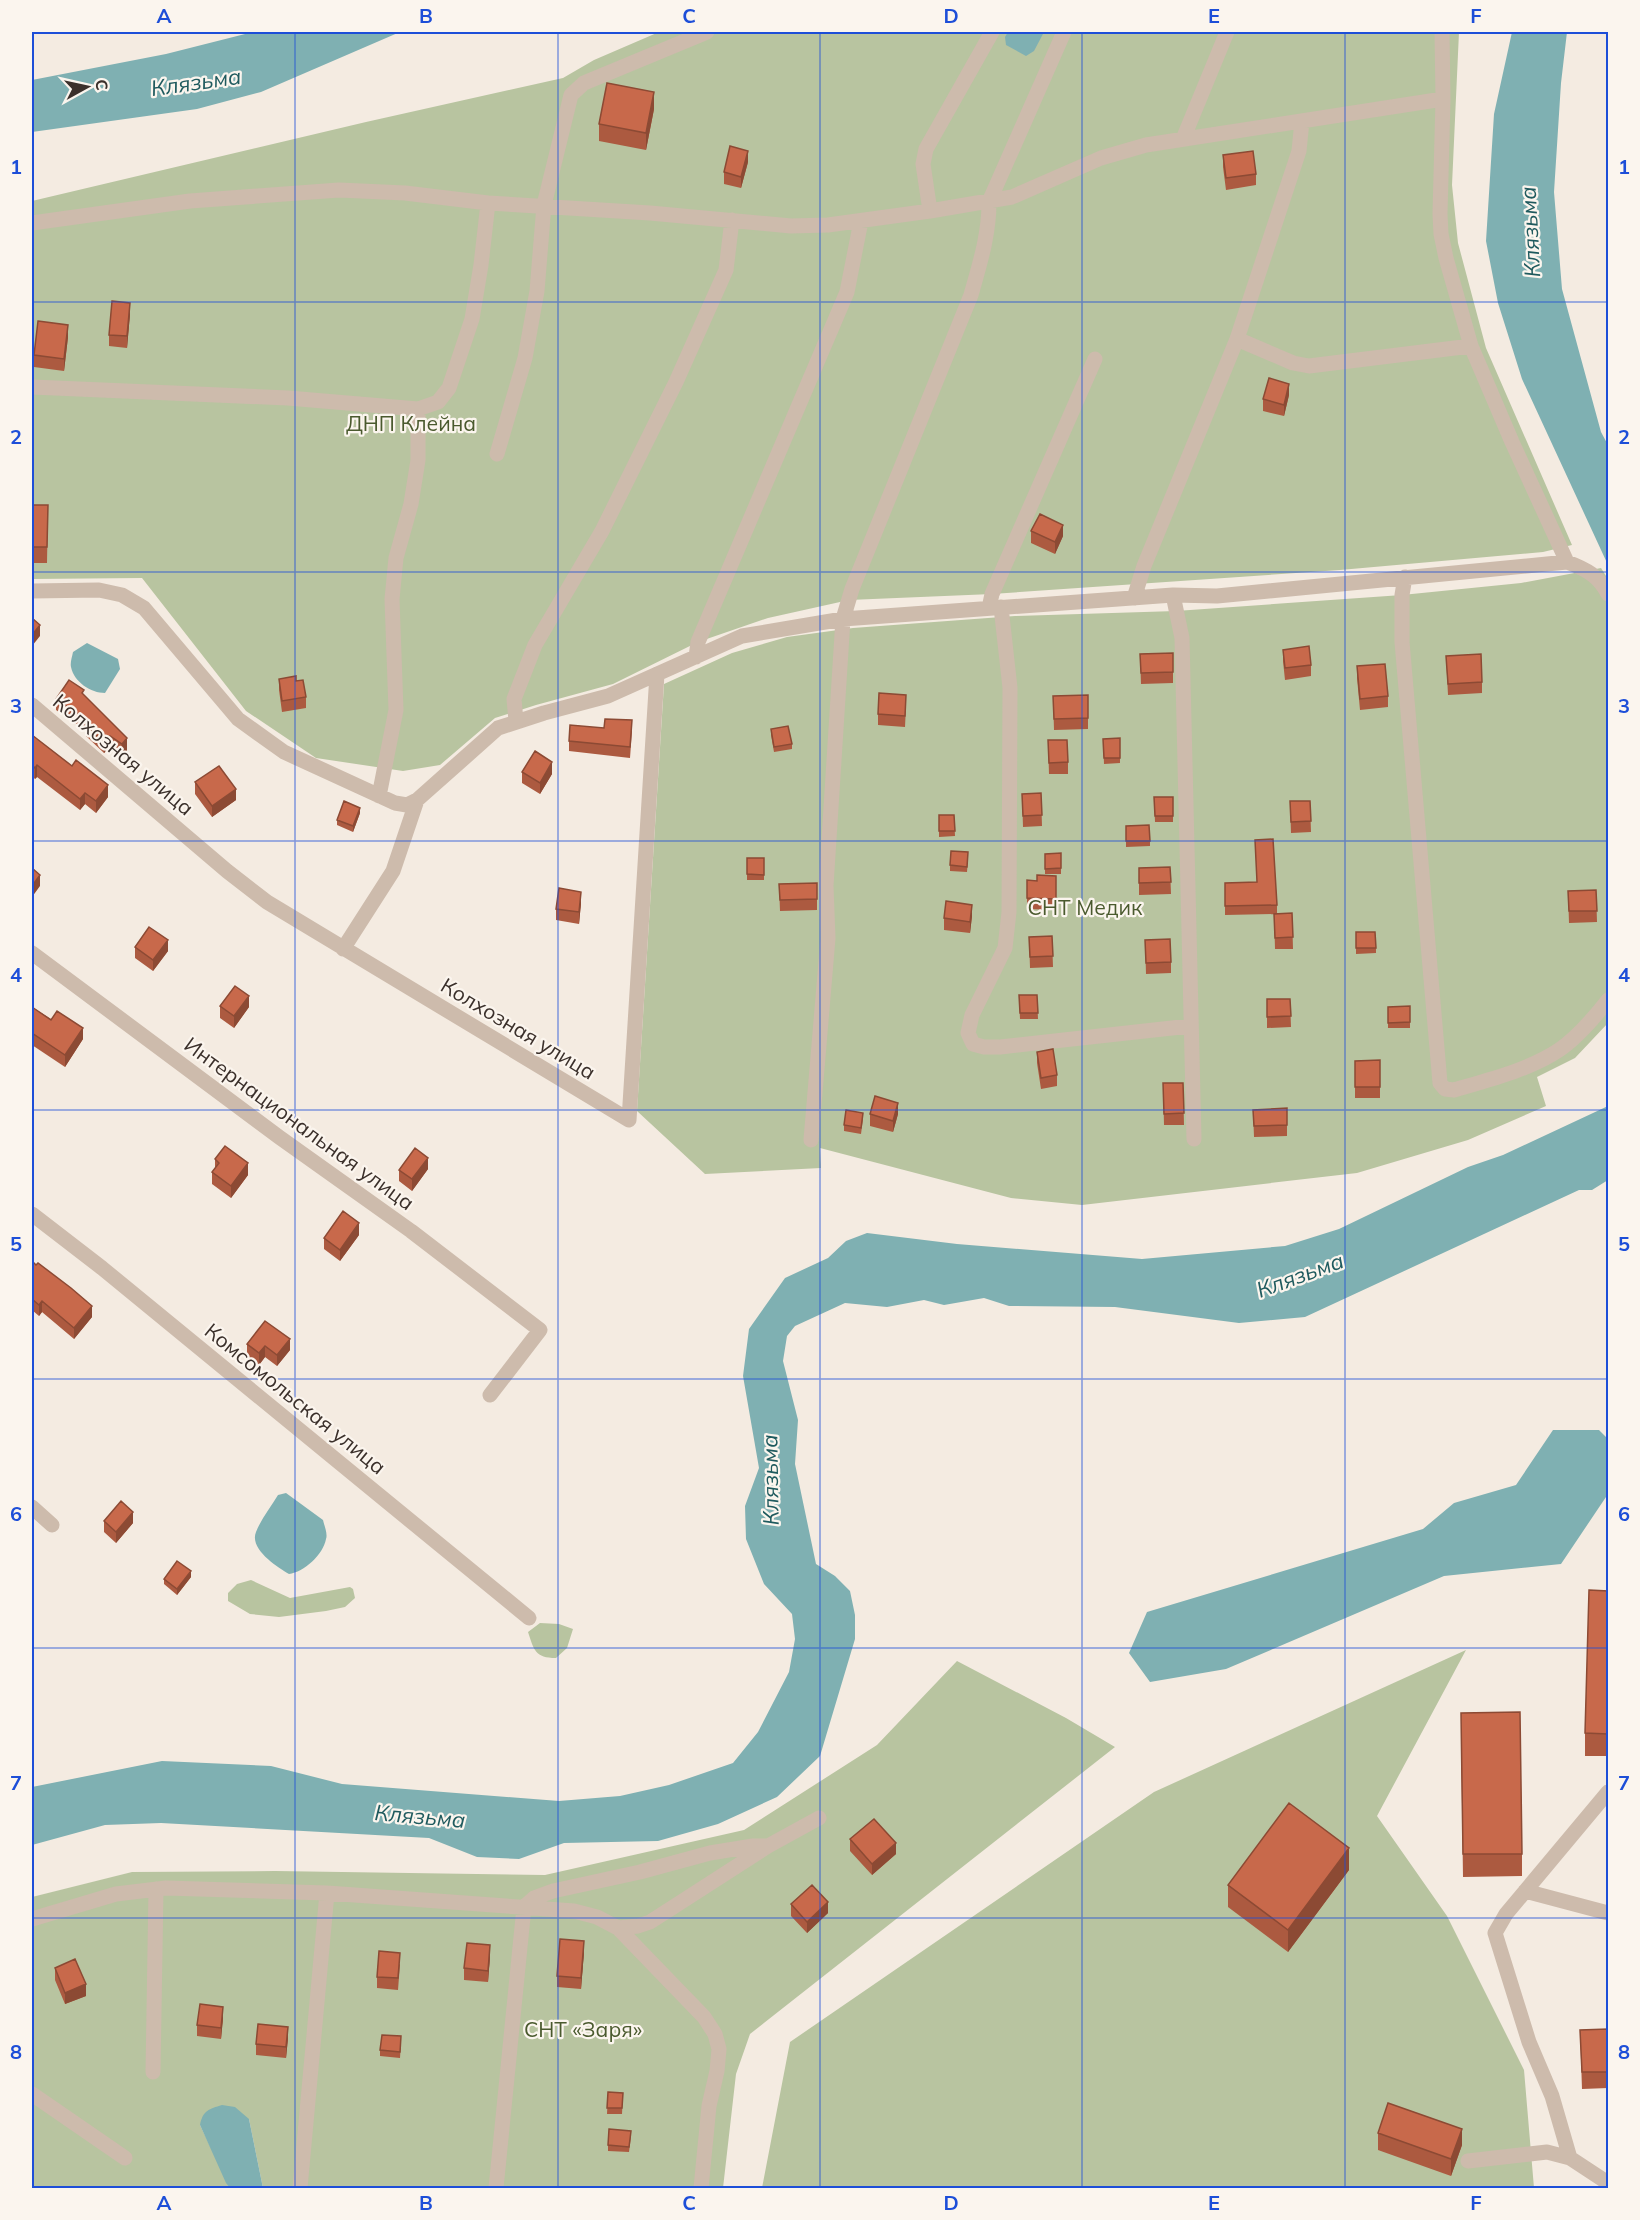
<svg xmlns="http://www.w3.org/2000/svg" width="1640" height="2220" viewBox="0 0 1640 2220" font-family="Mulish,sans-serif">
<rect width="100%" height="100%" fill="#f4ebe1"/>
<path fill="#b8c4a0" d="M659 32H1459L1452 185 1458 243 1486 348 1572 545 1543 552 1340 570 992 594 849 600 768 618 698 642 613 684 536 705 495 718 440 765 403 771 316 758 246 711 142 578 32 579V201L366 122 563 78 594 60Z
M1601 568 1608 579V1023L1575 1058 1537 1077 1546 1106 1468 1140 1357 1173 1082 1205 1011 1198 820 1148 821 1168 705 1174 637 1111 664 684 732 653 787 637 853 628 1015 616 1176 611 1402 595 1521 583Z
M251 1580 290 1598 350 1587 353 1589 355 1598 345 1607 326 1611 279 1617 250 1614 228 1601V1593L237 1584Z
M540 1623 559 1624 573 1629 567 1648 556 1658C535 1658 534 1650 528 1632Z
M1466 1650 1377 1816 1447 1916 1524 2070 1534 2188H762L790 2042 1154 1792Z
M957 1661 1066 1718 1115 1747 750 2034 736 2074 723 2188H263L249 2119 200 2125 230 2188H32V1897L132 1872 275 1871 545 1875 744 1830 877 1745Z"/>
<path fill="#7fb0b2" d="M253 32H400L261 92 197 109 32 132V80L166 54Z
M1008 32H1044L1034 51 1026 56 1006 45 1005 37Z
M1512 32H1567L1561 83 1554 192 1562 289 1601 432 1608 445V565L1522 379 1498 303 1486 241 1494 114Z
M87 643 118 659 120 669 105 693C91 693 74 682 71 667 70 663 72 657 73 652Z
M1608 1106V1180L1592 1190H1579L1305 1317 1239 1323 1115 1307 1009 1306 984 1298 944 1305 924 1300 887 1307 845 1303 795 1326 787 1336 783 1361 798 1420 795 1464 816 1564 835 1576 850 1591 855 1615V1639L820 1756 777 1797 718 1824 658 1841 564 1843 519 1859 477 1857 429 1838 161 1823 105 1825 32 1845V1787L162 1761 271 1766 342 1784 559 1801 620 1796 669 1785 733 1763 758 1732 789 1672 795 1639 792 1614 764 1584 746 1539 745 1506 759 1468 743 1376 749 1329 785 1278 828 1258 846 1241 867 1233 957 1244 1142 1259 1285 1246 1339 1229 1468 1167 1503 1155Z
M1553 1430H1599L1608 1439V1494L1561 1564 1444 1576 1226 1669 1150 1682 1129 1653 1147 1612 1423 1529 1454 1503 1516 1485Z
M286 1493 323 1520C324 1525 328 1534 326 1539 323 1555 304 1572 289 1574 277 1567 249 1549 256 1532 261 1519 271 1507 278 1495Z
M222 2105 235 2107 249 2119 263 2188H230L226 2183 200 2125C203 2110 209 2109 222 2105Z"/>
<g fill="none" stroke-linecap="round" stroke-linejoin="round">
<path stroke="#cdbbac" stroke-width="15" d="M1442 32 1443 99 1440 214 1441 234 1446 258 1471 346 1512 442 1567 562
M1183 139 1227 32
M930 211 923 164 926 149 992 32
M32 223 190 201 339 190 405 193 488 203 650 213 791 226 828 225 930 211 1012 197 1101 158 1146 145 1443 99
M1237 339 1293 363 1309 366 1471 346
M32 387 288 398 418 409 438 402 449 388 472 319 481 265 488 203
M497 454 525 358 537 291 544 205 571 95 584 83 707 32
M1405 577 1402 595V642L1440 1083 1445 1089 1454 1090C1488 1080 1529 1070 1559 1050 1578 1037 1594 1018 1608 1000
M32 591 99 590 122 595 144 608 238 719 284 752 395 803 407 805 417 800 498 728 544 713 608 696 742 636 843 619 1173 595 1217 596 1567 562C1586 569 1599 576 1608 594
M1173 595 1182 638 1194 1139
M1134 598 1144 566 1237 339 1299 151 1302 121
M1001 607 1010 688 1009 912 1005 948 972 1015 968 1033 973 1044 984 1047H1000L1190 1026
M989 608 992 594 1095 359
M696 657 698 642 847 292 861 221
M32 705 227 871 267 902 629 1120 657 674
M516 721 514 699 535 645 602 531 676 382 726 270 732 220
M379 796 396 710 392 599 396 558 411 504 418 460V409
M343 949 393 871 417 800
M32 953 279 1137 411 1231 540 1330 490 1395
M811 1140 828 938 826 886 843 619 852 589 971 295C980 263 989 235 989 202L1064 32
M32 1214 102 1268 529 1618
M32 1507 52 1525
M1525 1891 1608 1913
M32 1919 116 1894 166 1888 327 1893 574 1911 597 1917 618 1928 704 2017 715 2034 719 2049 717 2071 709 2106 701 2188
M618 1928 638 1926 650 1922 768 1846 819 1818
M153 2072 156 1889
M32 2094 125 2158
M1570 2158 1552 2096 1529 2042 1495 1933 1506 1914 1608 1792
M1468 2161 1547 2152 1570 2158 1608 2183
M300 2188 327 1893
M496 2188 524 1907 534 1898 553 1891 640 1872 710 1853 753 1846H768"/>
</g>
<path fill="#ac5a40" d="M654 109 646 150 599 141V124Z
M1223 155 1256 174V185L1226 190 1223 167Z
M748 162 741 188 724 184V172Z
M130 314 127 348 109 346V335Z
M68 337 64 371 34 367V355Z
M1289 395 1284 416 1263 411V399Z
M32 468 33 484V505H48L47 563H32Z
M1031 531 1063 536 1055 554 1031 543Z
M1283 650 1311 665V676L1285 680 1283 661Z
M1173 653V683L1141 684 1140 654Z
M1446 656 1482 682V693L1448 695Z
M1357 666 1388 696V707L1360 710 1357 678Z
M279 679 296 681 306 697V708L282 712 279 690Z
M84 695 127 750 122 756 110 747 104 753 86 736V730L56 710V699Z
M1088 695V729L1054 730 1053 696Z
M906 706 905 727 878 725V714Z
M771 729 792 744V749L774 752 771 735Z
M632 731 630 758 569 751V741Z
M32 735 108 797 96 813 85 804 80 810 37 777 35 779 32 776Z
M1120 738V763L1104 764 1103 739Z
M1048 740 1068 762V774H1049Z
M522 772 552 774 540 794 522 783Z
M195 782 236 800 212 817 195 794Z
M1041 793 1042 826 1023 827 1022 794Z
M1154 797H1173V822H1155Z
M1290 801H1310L1311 832 1291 833Z
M360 813 353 832 337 825V820Z
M939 815H954L955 836 939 837Z
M1126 826 1150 841V846L1126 847Z
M1061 853V874H1045V854Z
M747 858H764V880H747Z
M968 858 967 872 950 871V865Z
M1170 867 1171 894 1139 895V868Z
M1056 876V910L1027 909V880L1037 881Z
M817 883V910L780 911 779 884Z
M1225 883 1277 905V914L1225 915Z
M1596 890 1597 922 1569 923 1568 891Z
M581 903 579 924 556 920V909Z
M1292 913 1293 949H1275L1274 914Z
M972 916 970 933 944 930V918Z
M1356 932 1376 948V953L1356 954Z
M1052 936 1053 967 1030 968 1029 937Z
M1145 940 1171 962V973L1146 974Z
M135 947 168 951 153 971 135 958Z
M1019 995H1037L1038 1019H1020Z
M1267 999H1290L1291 1027 1267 1028Z
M220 1006 249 1007 234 1028 220 1018Z
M1410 1006V1028H1388V1007Z
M32 1007 83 1039 65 1067 32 1045Z
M1037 1052 1057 1075V1086L1041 1089 1037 1063Z
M1380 1060V1098H1355V1061Z
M1163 1083H1183L1184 1125H1164Z
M1287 1108V1136L1254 1137 1253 1110Z
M870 1114H898L893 1132 870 1126Z
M863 1119 861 1134 844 1131V1125Z
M215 1159 248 1175 231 1198 212 1184V1172L215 1168Z
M428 1169 412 1191 399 1181V1170Z
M359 1235 340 1261 324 1249V1238Z
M32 1261 92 1317 74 1339 42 1312 39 1316 32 1310Z
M265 1321 290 1350 277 1366 265 1357 259 1365 247 1356V1344Z
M104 1521 133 1523 116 1543 104 1532Z
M191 1577 177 1595 164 1584V1579Z
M1608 1591V1756H1585V1733Z
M1461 1735 1522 1854V1876L1463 1877Z
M850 1839 896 1854 872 1875 850 1851Z
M1349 1870 1288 1952 1228 1907V1885Z
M791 1904 828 1913 807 1933 791 1916Z
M584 1952 581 1989 557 1987V1976Z
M490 1956 488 1982 464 1980V1968Z
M400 1964 398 1990 377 1988V1977Z
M55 1968 86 1996 65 2004 55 1980Z
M223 2018 221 2039 197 2036V2025Z
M1608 2029V2088L1582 2089 1580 2030Z
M288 2038 286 2058 256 2055V2044Z
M401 2042 400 2058 380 2056V2050Z
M608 2092 623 2093 622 2114H607Z
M1378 2133 1462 2145 1451 2176 1378 2150Z
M631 2136 629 2152 608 2151V2145Z"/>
<path fill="#8c4a34" d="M654 92V109L646 150V133Z
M748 151V162L741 188V177Z
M130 303V314L127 348V336Z
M68 325V337L64 371V359Z
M1289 384V395L1284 416V405Z
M1063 525V536L1055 554V542Z
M40 625V636L32 646V635Z
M110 736V747L104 753V742Z
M127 738V750L122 756V744Z
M552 762V774L540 794V783Z
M37 765V777L35 779V768Z
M108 785V797L96 813V801Z
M236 789V800L212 817V806Z
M85 793V804L80 810V799Z
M360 808V813L353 832V826Z
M40 875V886L32 897V886Z
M581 892V903L579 924V912Z
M972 905V916L970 933V922Z
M168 940V951L153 971V960Z
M249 996V1007L234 1028V1016Z
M83 1028V1039L65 1067V1055Z
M898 1103V1114L893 1132V1121Z
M428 1158V1169L412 1191V1179Z
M248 1163V1175L231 1198V1186Z
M359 1223V1235L340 1261V1250Z
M42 1301V1312L39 1316V1305Z
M92 1306V1317L74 1339V1328Z
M290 1339V1350L277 1366V1355Z
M265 1346V1357L259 1365V1353Z
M133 1512V1523L116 1543V1532Z
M191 1571V1577L177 1595V1589Z
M896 1843V1854L872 1875V1864Z
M1349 1848V1870L1288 1952V1930Z
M828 1902V1913L807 1933V1922Z
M584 1941V1952L581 1989V1978Z
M490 1945V1956L488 1982V1971Z
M86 1984V1996L65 2004V1993Z
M223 2007V2018L221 2039V2028Z
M288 2027V2038L286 2058V2047Z
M1462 2129V2145L1451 2176V2159Z"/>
<path fill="#c8694b" stroke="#8c4a34" stroke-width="1.5" d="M607 83 654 92 646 133 599 124Z
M730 146 748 151 741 177 724 172Z
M1253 151 1256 174 1226 178 1223 155Z
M112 301 130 303 127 336 109 335Z
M38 321 68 325 64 359 34 355Z
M1269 378 1289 384 1284 405 1263 399Z
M32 468H33L32 505H48L47 547H32Z
M1040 514 1063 525 1055 542 1031 531Z
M32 618 40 625 32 635Z
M1309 646 1311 665 1285 668 1283 650Z
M1173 653V672L1141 673 1140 654Z
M1481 654 1482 682 1448 684 1446 656Z
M1385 664 1388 696 1360 699 1357 666Z
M296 676V681L303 680 306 697 282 701 279 679Z
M69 680 84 690 82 693 127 738 122 744 110 736 104 742 86 725 89 721 56 699Z
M879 693 906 695 905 716 878 714Z
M1088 695V718L1054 719 1053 696Z
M605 719 632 720 630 747 569 741 570 725 604 728Z
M788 726 792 744 774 747 771 729Z
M32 735 72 766 76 760 108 785 96 801 85 793 80 799 37 765 35 768 32 765Z
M1120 738V758H1104L1103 739Z
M1048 740H1067L1068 762 1049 763Z
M535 751 552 762 540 783 522 772Z
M219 766 236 789 212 806 195 782Z
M1041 793 1042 815 1023 816 1022 794Z
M1154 797H1173V816H1155Z
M344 801 360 808 353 826 337 820Z
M1290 801H1310L1311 821 1291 822Z
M939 815H954L955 831H939Z
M1149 825 1150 841H1126V826Z
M1273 839 1277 905 1225 906V883L1257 882 1255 840Z
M951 851 968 852 967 867 950 865Z
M1061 853V868L1045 869V854Z
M747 858H764V875L747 874Z
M1170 867 1171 882 1139 883V868Z
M32 868 40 875 32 886Z
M1037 875 1056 876V899L1027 898V880L1037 881Z
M817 883V899L780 900 779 884Z
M559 888 581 892 579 912 556 909Z
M1596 890 1597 911H1569L1568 891Z
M946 901 972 905 970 922 944 918Z
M1292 913 1293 937 1275 938 1274 914Z
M149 927 168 940 153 960 135 947Z
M1356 932H1375L1376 948H1356Z
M1052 936 1053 956 1030 957 1029 937Z
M1170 939 1171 962 1146 963 1145 940Z
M235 986 249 996 234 1016 220 1006Z
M1019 995H1037L1038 1013H1020Z
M1267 999H1290L1291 1016 1267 1017Z
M1410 1006V1022L1388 1023V1007Z
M32 1007 51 1020 57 1011 83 1028 65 1055 32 1033Z
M1053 1049 1057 1075 1041 1078 1037 1052Z
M1380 1060V1087H1355V1061Z
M1163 1083H1183L1184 1113 1164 1114Z
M875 1096 898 1103 893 1121 870 1114Z
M1287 1108V1125L1254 1126 1253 1110Z
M846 1110 863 1113 861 1128 844 1125Z
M225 1146 248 1163 231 1186 212 1172 219 1163 215 1159Z
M415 1148 428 1158 412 1179 399 1170Z
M343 1211 359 1223 340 1250 324 1238Z
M32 1261 36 1265 38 1263 71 1288 92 1306 74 1328 42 1301 39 1305 32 1299Z
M265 1321 290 1339 277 1355 265 1346 259 1353 247 1344Z
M121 1501 133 1512 116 1532 104 1521Z
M177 1561 191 1571 177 1589 164 1579Z
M1589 1590 1608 1591V1734L1585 1733Z
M1520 1712 1522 1854H1463L1461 1713Z
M1289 1803 1349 1848 1288 1930 1228 1885Z
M874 1819 896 1843 872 1864 850 1839Z
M812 1885 828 1902 807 1922 791 1904Z
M560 1939 584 1941 581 1978 557 1976Z
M467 1943 490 1945 488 1971 464 1968Z
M379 1951 400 1953 398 1978 377 1977Z
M75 1959 86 1984 65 1993 55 1968Z
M200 2004 223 2007 221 2028 197 2025Z
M258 2024 288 2027 286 2047 256 2044Z
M1608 2029V2072H1582L1580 2030Z
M382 2035 401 2036 400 2052 380 2050Z
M608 2092 623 2093 622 2108H607Z
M1388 2103 1462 2129 1451 2159 1378 2133Z
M609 2129 631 2131 629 2147 608 2145Z"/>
<path fill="none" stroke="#1d4ed8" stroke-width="1.5" stroke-opacity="0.55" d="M295 32V2188M558 32V2188M820 32V2188M1082 32V2188M1345 32V2188M32 302H1608M32 572H1608M32 841H1608M32 1110H1608M32 1379H1608M32 1648H1608M32 1918H1608"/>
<g text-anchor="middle" stroke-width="4.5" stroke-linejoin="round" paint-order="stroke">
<g font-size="21" fill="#4a5a2e" stroke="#fbf5ee">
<text x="411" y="431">ДНП Клейна</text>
<text x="1085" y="915">СНТ Медик</text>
<text x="583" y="2037">СНТ «Заря»</text>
</g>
<g font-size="21" fill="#3b302b" stroke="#fbf5ee">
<text transform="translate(123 755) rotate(40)" y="7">Колхозная улица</text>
<text transform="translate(518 1029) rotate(31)" y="7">Колхозная улица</text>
<text transform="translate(299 1124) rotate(36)" y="7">Интернациональная улица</text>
<text transform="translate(295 1399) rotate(39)" y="7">Комсомольская улица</text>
</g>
<g font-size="22" font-style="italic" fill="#1f5a5e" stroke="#fbf5ee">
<text transform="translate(196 82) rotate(-8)" y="8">Клязьма</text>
<text transform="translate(1530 232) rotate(-93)" y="8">Клязьма</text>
<text transform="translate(1300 1275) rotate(-20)" y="8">Клязьма</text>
<text transform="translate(770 1480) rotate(-91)" y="8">Клязьма</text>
<text transform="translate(420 1816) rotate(5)" y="8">Клязьма</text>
</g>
</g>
<rect width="1640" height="2220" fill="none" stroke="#fbf5ee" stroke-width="66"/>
<g transform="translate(87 87) rotate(82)" stroke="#fbf5ee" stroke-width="4.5" paint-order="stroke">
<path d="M0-4.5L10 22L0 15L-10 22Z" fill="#3b302b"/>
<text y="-9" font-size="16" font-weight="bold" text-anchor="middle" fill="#3b302b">С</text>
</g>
<rect x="33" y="33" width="1574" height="2154" fill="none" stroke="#1d4ed8" stroke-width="2"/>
<g font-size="20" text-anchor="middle" font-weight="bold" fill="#1d4ed8">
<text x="164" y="23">A</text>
<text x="426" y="23">B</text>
<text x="689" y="23">C</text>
<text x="951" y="23">D</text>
<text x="1214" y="23">E</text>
<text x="1476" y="23">F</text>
<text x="16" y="174">1</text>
<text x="1624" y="174">1</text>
<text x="16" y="444">2</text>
<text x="1624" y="444">2</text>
<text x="16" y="713">3</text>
<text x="1624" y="713">3</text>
<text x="16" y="982">4</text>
<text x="1624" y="982">4</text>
<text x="16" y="1251">5</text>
<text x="1624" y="1251">5</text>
<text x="16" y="1521">6</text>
<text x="1624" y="1521">6</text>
<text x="16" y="1790">7</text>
<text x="1624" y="1790">7</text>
<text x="16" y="2059">8</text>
<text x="1624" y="2059">8</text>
<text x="164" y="2210">A</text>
<text x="426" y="2210">B</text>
<text x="689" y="2210">C</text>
<text x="951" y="2210">D</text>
<text x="1214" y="2210">E</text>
<text x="1476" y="2210">F</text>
</g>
</svg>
